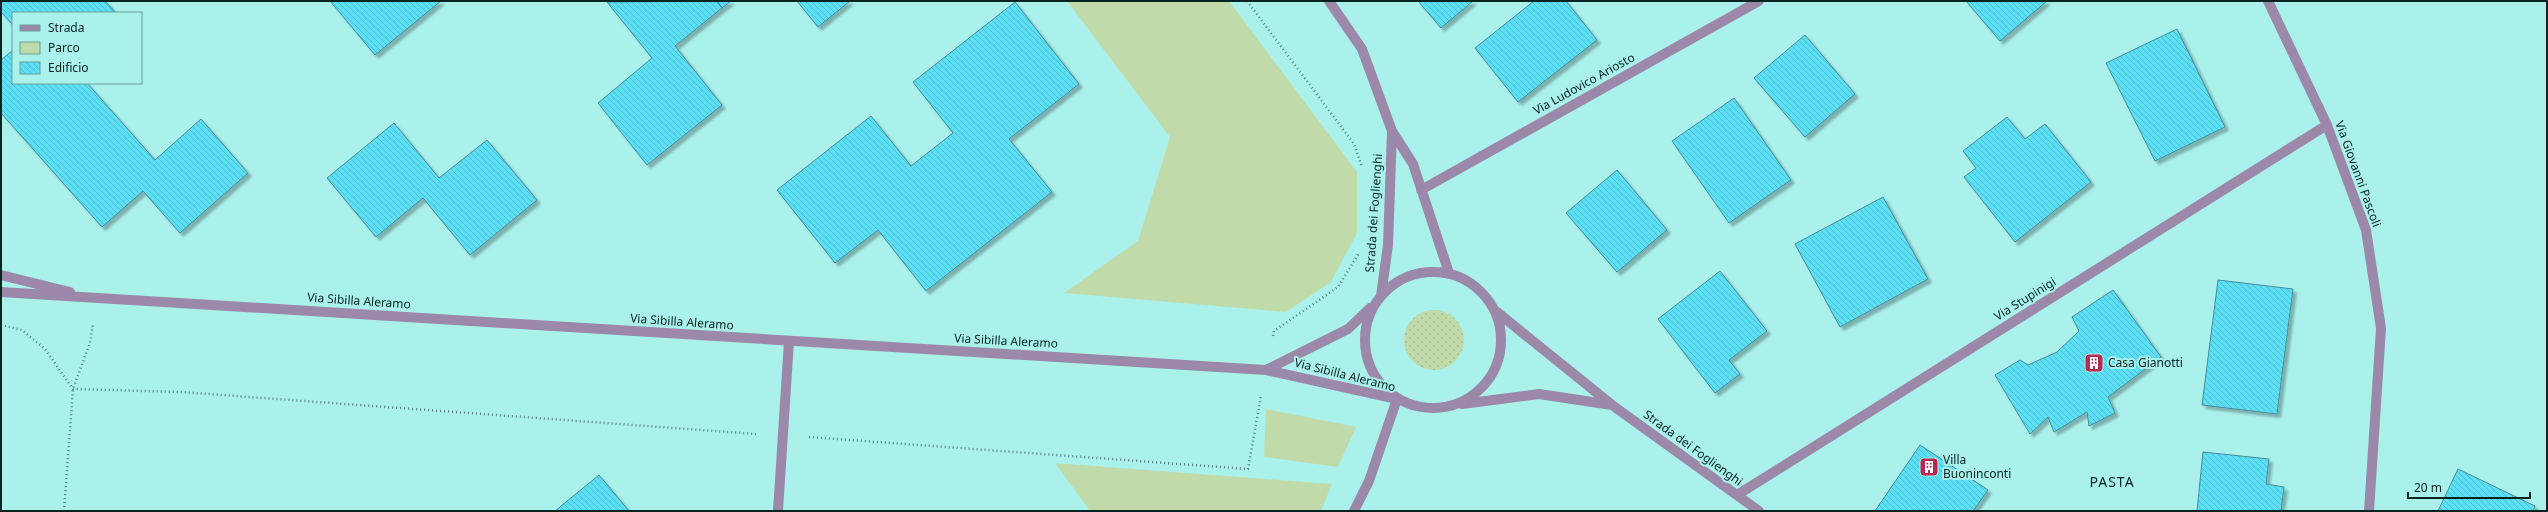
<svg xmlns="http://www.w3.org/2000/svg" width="2548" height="512" viewBox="0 0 2548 512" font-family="'Noto Sans',sans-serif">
<defs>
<pattern id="grass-dots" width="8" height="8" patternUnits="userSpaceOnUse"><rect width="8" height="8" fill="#c0dba9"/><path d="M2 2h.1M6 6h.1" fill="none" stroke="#a4bc91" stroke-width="1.8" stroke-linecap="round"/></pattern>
<pattern id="building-back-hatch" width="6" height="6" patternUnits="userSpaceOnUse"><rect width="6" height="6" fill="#5cdff5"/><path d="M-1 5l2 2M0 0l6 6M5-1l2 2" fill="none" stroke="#4ebfd2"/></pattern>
<filter id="shadow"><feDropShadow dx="3.5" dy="3.5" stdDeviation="1" flood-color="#0004"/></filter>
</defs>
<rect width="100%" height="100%" fill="#aaf1ec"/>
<path fill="url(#grass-dots)" d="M1404 340a30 30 0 1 1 60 0a30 30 0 1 1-60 0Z"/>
<path fill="#c0dba9" d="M1067 1H1229L1357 172V233L1331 282 1286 312 1064 293 1138 241 1170 137Z
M1266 409 1356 427 1338 467 1264 457Z
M1055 463 1332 484 1321 511H1090Z"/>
<path fill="url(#building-back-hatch)" stroke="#488b98" filter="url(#shadow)" d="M1 1H105L116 13H13V25L1 12Z
M330 1H441L375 55Z
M717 1 722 8 675 46 722 105 647 165 598 103 652 58 607 2Z
M717 1H731L722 8Z
M797 1H850L818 27Z
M1418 1H1473L1441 28Z
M1534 1H1566L1597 40 1518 102 1475 48Z
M1966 1H2047L2000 41Z
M1015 2 1079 84 1009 139 1052 192 926 291 878 230 835 263 777 190 871 116 911 166 953 133 913 82Z
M2177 29 2225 127 2155 161 2106 63Z
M1805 35 1855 94 1805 137 1754 78Z
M13 50V83H87L155 160 201 119 248 173 180 233 143 191 102 227 1 113V60Z
M1734 98 1791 180 1729 223 1672 141Z
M2007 117 2025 139 2045 124 2091 182 2015 242 1964 177 1976 168 1963 151Z
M394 123 439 178 487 140 537 200 470 255 423 198 376 237 327 178Z
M1617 170 1667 230 1617 272 1566 213Z
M1883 197 1928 279 1840 327 1795 244Z
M1720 271 1767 331 1729 360 1740 374 1715 393 1658 319Z
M2218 280 2293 289 2277 414 2202 405Z
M2113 290 2161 357 2108 397 2115 413 2089 426 2087 412 2054 432 2048 417 2030 434 1995 375 2020 360 2028 365 2057 352 2079 331 2072 317Z
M1920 445 1988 490 1973 511H1875Z
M2203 452 2269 459 2266 484 2284 487 2281 511H2197Z
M2458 469 2535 506 2533 511H2438Z
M599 475 629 511H555Z"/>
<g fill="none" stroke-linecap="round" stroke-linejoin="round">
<path stroke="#50807d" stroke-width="2.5" stroke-dasharray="1 3" stroke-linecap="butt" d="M1247 1 1354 144 1362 167
M1 325 22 330 45 349 73 389 181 392 756 434
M1273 336 1274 331 1338 287 1359 253
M809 437 1248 469 1261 396
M64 511 73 389 90 343 93 324"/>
<path stroke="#9c89aa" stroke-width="10" d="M778 511 789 341"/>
<path stroke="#9c89aa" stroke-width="10" d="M1329 1 1362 49 1392 131 1413 164 1449 273
M2268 1 2327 125 2366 230 2381 328 2369 511
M1421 190 1759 1
M1365 340a68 68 0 1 1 136 0a68 68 0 1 1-136 0Z
M1 275 70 292
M1 292 1266 370 1397 399 1369 481 1354 511
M1381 296 1388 245 1392 131
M1497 312 1612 405 1759 511
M1266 370 1348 329 1370 308
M1462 404 1539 394 1612 405
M1737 495 2327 125"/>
</g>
<defs>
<g id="building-square" transform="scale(1)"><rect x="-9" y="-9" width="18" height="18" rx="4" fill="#b9284f" stroke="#aaf1ec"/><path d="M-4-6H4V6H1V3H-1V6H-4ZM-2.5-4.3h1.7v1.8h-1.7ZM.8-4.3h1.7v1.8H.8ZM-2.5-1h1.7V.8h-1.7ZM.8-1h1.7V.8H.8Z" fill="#fff"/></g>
</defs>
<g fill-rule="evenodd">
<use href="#building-square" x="2094" y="363"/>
<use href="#building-square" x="1929" y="467"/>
</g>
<g text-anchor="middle" stroke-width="4" stroke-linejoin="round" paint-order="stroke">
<g font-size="12" fill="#052321" stroke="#aaf1ec">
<text transform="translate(1584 84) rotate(-29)" y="4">Via Ludovico Ariosto</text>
<text transform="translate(2358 174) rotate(70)" y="4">Via Giovanni Pascoli</text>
<text transform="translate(1374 213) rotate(-86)" y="4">Strada dei Foglienghi</text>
<text transform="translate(2025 299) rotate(-32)" y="4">Via Stupinigi</text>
<text transform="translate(359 301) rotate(4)" y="4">Via Sibilla Aleramo</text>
<text transform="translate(682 322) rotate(4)" y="4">Via Sibilla Aleramo</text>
<text transform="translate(1006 341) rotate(3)" y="4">Via Sibilla Aleramo</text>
<text transform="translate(1345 375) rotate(14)" y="4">Via Sibilla Aleramo</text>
<text transform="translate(1693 448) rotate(36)" y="4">Strada dei Foglienghi</text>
</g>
<g font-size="12" fill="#052321" stroke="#aaf1ec" text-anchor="start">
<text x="2108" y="367">Casa Gianotti</text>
<text x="1943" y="464">Villa<tspan x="1943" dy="14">Buoninconti</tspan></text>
</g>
<g font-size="14" letter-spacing="1" fill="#052321" stroke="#aaf1ec">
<text x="2112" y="487">PASTA</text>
</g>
</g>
<rect width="2548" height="512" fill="none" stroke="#052321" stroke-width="4"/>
<rect x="12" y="12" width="130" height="72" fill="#aaf1ec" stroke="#689f9b"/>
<rect x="20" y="25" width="20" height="6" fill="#9c89aa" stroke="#689f9b"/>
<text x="48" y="32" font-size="12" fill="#052321">Strada</text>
<rect x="20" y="42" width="20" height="12" fill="#c0dba9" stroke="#689f9b"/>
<text x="48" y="52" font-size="12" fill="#052321">Parco</text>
<rect x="20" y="62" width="20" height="12" fill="url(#building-back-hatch)" stroke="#689f9b"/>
<text x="48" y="72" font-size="12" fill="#052321">Edificio</text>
<path d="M2408 492v6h122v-6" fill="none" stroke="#052321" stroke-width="2"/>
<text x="2414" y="492" font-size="12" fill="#052321" stroke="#aaf1ec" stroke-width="3" paint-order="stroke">20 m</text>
</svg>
